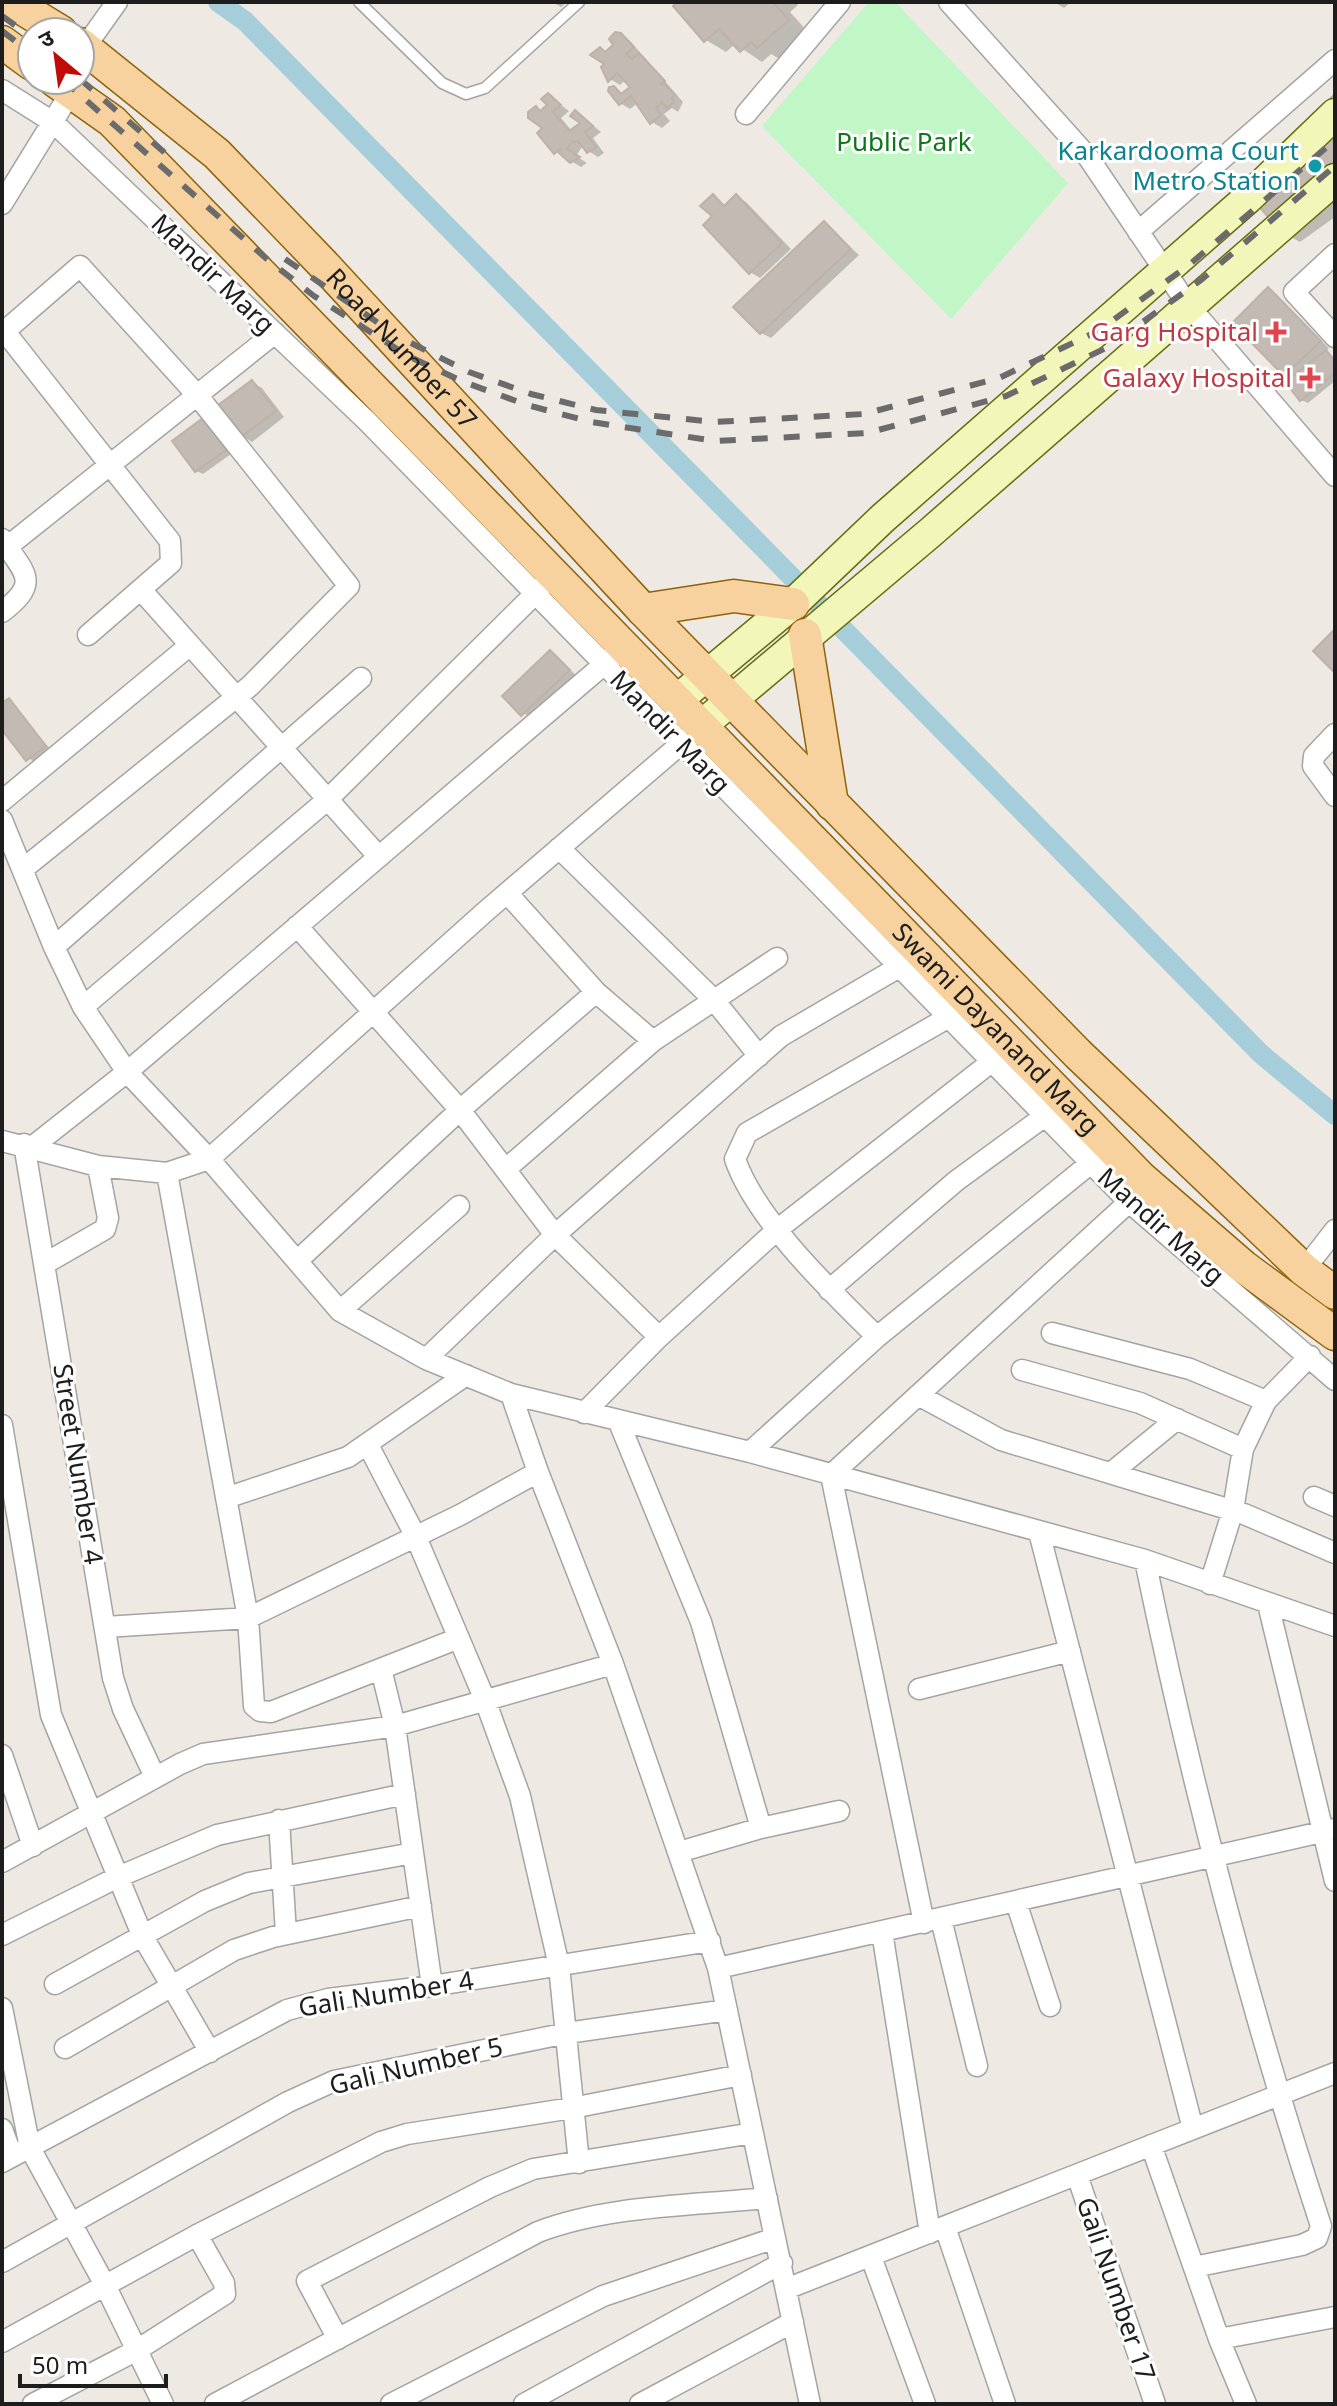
<svg xmlns="http://www.w3.org/2000/svg" width="1337" height="2406" viewBox="0 0 1337 2406" font-family="'Noto Sans','Noto Sans Devanagari',sans-serif">
<rect width="100%" height="100%" fill="#eeeae3"/>
<path fill="#c1f6c6" d="M869 2H895L1068 183 951 319 762 126Z"/>
<path fill="#0003" d="M552 2H567L561 7Z
M680 2H795L798 5 790 12 808 32 778 58 771 54 762 62 735 44 726 52 706 40Z
M1054 2H1071L1064 8Z
M621 35 631 42 683 102 678 112 672 108 664 114 670 121 662 128 652 122 638 103 630 109 620 103 622 96 633 88 626 79 620 85 610 79 600 49 607 53Z
M549 96 569 111 561 118 572 131 584 123 576 112 601 132 593 138 604 153 598 157 582 147 576 156 587 163 581 167 556 152 536 109 542 112 550 105Z
M1335 96V217L1300 242 1286 234Z
M713 196 726 206 737 197 746 202 791 249 760 278 750 272 716 216Z
M825 224 859 255 771 338 761 333Z
M1269 290 1329 348 1325 352 1335 359V381L1308 403 1301 400 1293 379 1235 323Z
M252 382 262 388 284 417 252 442 242 436Z
M203 421 231 454 203 474 196 471Z
M551 652 578 677 532 720 505 696Z
M9 701 51 750 34 763 2 726V706Z"/>
<g fill="none" stroke-linecap="round" stroke-linejoin="round">
<path stroke="#a5cdda" stroke-width="20" d="M218 2 245 21 1261 1054 1335 1115"/>
</g>
<path fill="#c2bab3" stroke="#bfb1a6" stroke-width="2" d="M677 2H773L789 20 757 48 751 42 740 52 719 29 704 42 673 6Z
M615 32 621 33 634 47 626 54 632 59 639 53 665 81 660 85 665 84 675 95 672 98 674 102 667 108 662 102 656 108 661 115 650 124 631 96 619 105 608 91 609 87 614 86 621 94 630 87 617 73 608 82 601 67 604 64 590 55 600 47 605 52 613 45 609 39Z
M548 93 561 105 553 112 569 131 580 123 570 116 575 110 593 126 585 132 596 147 587 153 578 141 572 142 567 149 580 157 570 163 559 153 560 149 554 154 537 133 542 128 528 118V112L536 106 540 111 547 105 541 99Z
M1335 94V200L1285 236 1255 202 1332 132 1312 115Z
M713 194 724 206 736 194 782 243 749 274 703 225 712 216 700 206Z
M824 221 851 249 760 334 733 307Z
M1268 287 1321 341 1284 376 1232 323Z
M1326 350 1335 361V373L1300 401 1285 382Z
M252 380 276 411 241 437 217 406Z
M203 418 226 450 195 472 172 441Z
M1335 629V673L1313 651Z
M550 650 570 670 521 716 502 696Z
M9 698 46 746 26 761 2 730V703Z"/>
<g fill="none" stroke-linecap="round" stroke-linejoin="round">
<g stroke="#a4a4a4" stroke-width="13">
<path id="service" d="M359 2 442 83 466 94 485 88 579 2"/>
</g>
<g stroke="#a4a4a4" stroke-width="23">
<path id="minor" d="M949 2 1088 157 1188 305 1335 476
M85 47 117 2
M2 90 53 122 367 421 1129 1202 1335 1380
M746 114 840 2
M2 204 71 92
M1138 232 1335 60
M1335 254 1294 292 1335 337
M2 328 170 541 171 563 88 635
M5 331 80 266 197 395 349 586 250 686 23 869
M2 539C25 574 41 582 2 612
M7 547 275 333
M142 591 379 857
M1335 734 1314 756 1313 766 1335 796
M2 801 189 646
M2 820 54 947 83 1007 127 1072 209 1159 340 1311 426 1359 511 1394 750 1452 1145 1560 1335 1626
M559 848 714 1000 759 1056
M507 893 596 992 653 1041
M297 926 460 1110 555 1235 659 1337
M54 947 361 678
M83 1007 327 800 543 586
M2 1141 98 1166 167 1173 209 1159 486 911 689 737
M24 1144 113 1678 123 1709 155 1777
M32 1147 127 1072 615 655
M507 1168 653 1041 777 958
M167 1173 248 1618 254 1706 260 1711 271 1712 459 1638
M297 1261 460 1110 596 992
M46 1263 105 1229 108 1218 98 1166
M1304 1270 1335 1230
M829 1290 956 1181 1045 1116
M340 1311 459 1206
M1052 1333 1190 1369 1266 1401
M877 1337C831 1291 756 1220 735 1159L747 1133 949 1017
M426 1359 555 1235 781 1036 899 967
M1022 1370 1140 1403 1243 1449
M511 1394 538 1472 613 1664 718 1968 810 2404
M918 1395 1001 1440 1244 1514 1335 1553
M584 1413 659 1337 778 1229 990 1063
M618 1420 701 1622 761 1828
M2 1425 51 1715 143 1937 210 2052
M368 1445 416 1537 485 1700 520 1796 559 1966 579 2163
M750 1452 877 1337 1091 1163
M1111 1473 1177 1419
M1314 1497 1335 1506
M226 1498 348 1457 466 1375
M1039 1532 1193 2129
M1145 1560C1192 1787 1249 2007 1321 2226L1317 2238 1302 2245 1194 2267
M1210 1584 1233 1510 1243 1449 1266 1401 1310 1356
M1268 1604 1335 1881
M105 1627 248 1618 460 1515 538 1472
M381 1669 395 1726 432 1986
M919 1689 1070 1651
M2 1755 33 1846
M279 1820 286 1934
M679 1852 761 1828 839 1811
M2 1862 180 1764 203 1754 395 1726 613 1664
M1016 1902 1050 2006
M941 1919 977 2066
M924 1923 831 1475 1129 1202
M882 1932 930 2233
M2 1935 118 1877 217 1835 405 1794
M718 1968 1335 1829
M55 1984 205 1901 249 1883 413 1853
M2 2008 30 2148 105 2285 163 2404
M65 2048 234 1950 273 1937 421 1906
M2 2129 12 2156
M1151 2145 1219 2339 1246 2404
M2 2162 287 2010 328 1999 432 1986 710 1941
M1077 2175 1155 2404
M945 2227 1005 2404
M871 2257 925 2404
M2 2262 288 2102 334 2081 567 2033 727 2010
M786 2289 1335 2073
M338 2339 307 2281 490 2187 533 2169 753 2133
M1219 2339 1335 2317
M2 2342 197 2235 381 2142 407 2134 572 2108 741 2075
M33 2404 137 2350 225 2294 224 2283 197 2235
M215 2404 538 2232C609 2205 691 2206 767 2198
M391 2404 603 2296 775 2238
M524 2404 782 2263
M640 2404 793 2322"/>
</g>
<g stroke="#626e0a" stroke-width="33">
<path id="secondary" d="M676 701 797 600 883 518 1248 198 1335 114
M701 726 931 532 1335 179"/>
</g>
<g stroke="#8f6307" stroke-width="35">
<g id="primary">
<path d="M12 2 61 32"/>
<path d="M2 42 32 64"/>
<path id="s1" d="M80 44 217 154 323 264 643 610 1078 1054 1304 1270 1335 1293"/>
<path id="s2" d="M54 80 112 121 1140 1177 1244 1267 1335 1334"/>
<path d="M643 610 734 596 793 604"/>
<path d="M805 635 832 804"/>
</g>
</g>
<use href="#service" stroke="#fff" stroke-width="10"/>
<use href="#minor" stroke="#fff" stroke-width="20"/>
<use href="#secondary" stroke="#f2f6b9" stroke-width="30"/>
<use href="#primary" stroke="#f7d29f" stroke-width="32"/>
<path stroke="#6b6b6b" stroke-width="6" stroke-dasharray="16 16" stroke-linecap="butt" d="M2 16 26 33
M2 31 32 54
M80 79 165 153
M63 80 268 260 314 296 408 356 464 382 527 405 591 422 715 441 867 433 1006 396 1108 347 1201 280 1335 166
M285 259 387 329
M411 343 469 372 531 394 596 410 715 422 864 414 999 378 1098 331 1189 265 1335 140"/>
</g>
<circle fill="#0f9aa8" stroke="#fff" stroke-width="3" cx="1315" cy="166" r="8"/>
<g fill="#e0444e" stroke="#fff" stroke-width="3">
<path d="M1272 320h8v8h8v8h-8v8h-8v-8h-8v-8h8z"/>
<path d="M1306 366h8v8h8v8h-8v8h-8v-8h-8v-8h8z"/>
</g>
<g text-anchor="middle" stroke-width="6" stroke-linejoin="round" paint-order="stroke">
<g font-size="26" fill="#10761a" stroke="#fff">
<text x="904" y="151">Public Park</text>
</g>
<g font-size="26" fill="#0d838f" stroke="#fff" text-anchor="end">
<text x="1299" y="160">Karkardooma Court<tspan x="1299" dy="30">Metro Station</tspan></text>
</g>
<g font-size="26" fill="#1d1d1d" stroke="#fff">
<text transform="translate(213 274) rotate(44)" y="9">Mandir Marg</text>
<text dy="9" stroke="none"><textPath href="#s1" startOffset="444">Road Number 57</textPath></text>
<text transform="translate(670 732) rotate(46)" y="9">Mandir Marg</text>
<text dy="9" stroke="none"><textPath href="#s2" startOffset="1338">Swami Dayanand Marg</textPath></text>
<text transform="translate(1161 1226) rotate(42)" y="9">Mandir Marg</text>
<text transform="translate(78 1464) rotate(81)" y="9">Street Number 4</text>
<text transform="translate(386 1994) rotate(-9)" y="9">Gali Number 4</text>
<text transform="translate(416 2066) rotate(-13)" y="9">Gali Number 5</text>
<text transform="translate(1116 2289) rotate(71)" y="9">Gali Number 17</text>
</g>
<g font-size="26" fill="#be3a42" stroke="#fff" text-anchor="end">
<text x="1258" y="341">Garg Hospital</text>
<text x="1292" y="387">Galaxy Hospital</text>
</g>
</g>
<rect width="1337" height="2406" fill="none" stroke="#1d1d1d" stroke-width="8"/>
<g transform="translate(56 56) rotate(331)"><circle r="38" fill="#ffffff" stroke="#a5a5a5" stroke-width="2"/>
<path d="M0-6L14 30L0 20L-14 30Z" fill="#c10b09"/>
<text y="-12" font-size="22" font-weight="bold" text-anchor="middle" fill="#1d1d1d">उ</text>
</g>
<path d="M20 2374v12h146v-12" fill="none" stroke="#1d1d1d" stroke-width="4"/>
<text x="32" y="2374" font-size="24" fill="#1d1d1d" stroke="#ffffff" stroke-width="6" paint-order="stroke">50 m</text>
</svg>
